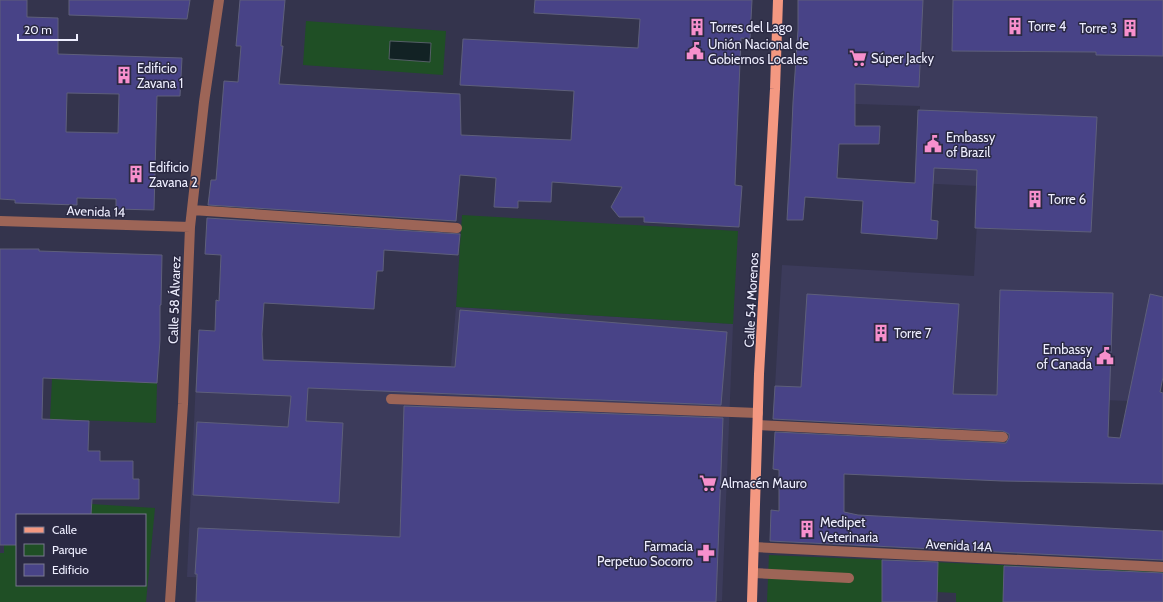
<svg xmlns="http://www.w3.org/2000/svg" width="1163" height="602" viewBox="0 0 1163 602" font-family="Cabin,sans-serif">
<rect width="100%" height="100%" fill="#34344d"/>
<path fill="#3c3b5b" d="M923 0H1163V297L1150 295 1128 401 775 386 782 265 974 276 979 186 916 183 920 106 793 102 794 81 919 87Z
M456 307 733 324 722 601 278 602V580L187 577 197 357 451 366Z"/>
<path fill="#1f4f25" d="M306 21 446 31 443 75 303 65Z
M462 215 738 231 733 324 456 307Z
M52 379 157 383 156 423 50 419Z
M91 504 155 508 146 602H0V553H4V545H17V585H145V515H91Z
M769 555 1163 572V576L1004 572 1003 602H956V593L937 592 882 568V602H767Z"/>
<path fill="#122224" stroke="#545f66" d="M390 41 431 43 430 62 389 59Z"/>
<path fill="#484387" stroke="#5e5f7b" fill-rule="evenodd" d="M0 0H27V17L58 18V54L182 58 180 96H157L154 210 116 209V199L77 198V205L15 203V200L0 199ZM67 93 119 94 118 133 66 132Z
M69 0H190L187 19 69 15Z
M240 0H285L281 46H283L279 84 460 94 461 135 571 140 574 91 460 85 463 39 638 48 640 19 534 13 535 0H752L750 39 741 38 735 185 742 186 739 227 644 222V217H619L611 207 622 187 552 182 551 202 518 201V208L494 207 496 178 460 175 456 221 208 205 211 180H216L224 81 238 82 241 46H236Z
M798 0H923L919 87 855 84V126H880L879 144H839L837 178 915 183 918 110 1097 117 1091 232 975 228 977 170 934 168 931 220 938 221 937 239 861 233 863 201 805 197 803 220H787L791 149 793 102 798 30Z
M953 0H1163V56L1096 55V52L952 51Z
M207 218 460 234 458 255 384 250 383 271H377L374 309 264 303 262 334 263 360 455 367 460 310 727 332 721 405 308 388 306 421 343 423 339 503 193 495 197 422 288 427 291 396 196 392 199 330 215 331 216 300 219 301 221 255 205 254Z
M0 249H39V251L162 255 161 305H160V340L157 383 43 378 42 419 89 421 88 451H100V461H133V479H139V499H92L91 515H17V545H0Z
M1000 290 1113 293 1108 437 1120 438 1150 294 1163 297V377L1160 392 1163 393V484L1002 481 844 474V512L858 515 1163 531V560L770 541 771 510 779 511V470L773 469 775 432 1003 443H1006L1009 438V434L1003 431 773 419 775 386 801 387 807 294 959 304 953 394 997 395Z
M404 406 723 418 716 602H196L197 574H195L198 528 400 537Z
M882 560 938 562 937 602H882Z
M1004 566 1163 573V602H1003Z"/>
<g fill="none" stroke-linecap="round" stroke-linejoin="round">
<path stroke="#9d6557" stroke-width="10" d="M192 210 457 228
M0 221 190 227
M391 399 758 413
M758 425 1003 437
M754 547 1163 567
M753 573 849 578
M170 602 183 404 190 227 204 102 219 0"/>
<path stroke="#f49881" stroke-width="10" d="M752 602 759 374 775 89 778 0"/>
</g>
<defs>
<g id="building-bare" transform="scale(1.38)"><path d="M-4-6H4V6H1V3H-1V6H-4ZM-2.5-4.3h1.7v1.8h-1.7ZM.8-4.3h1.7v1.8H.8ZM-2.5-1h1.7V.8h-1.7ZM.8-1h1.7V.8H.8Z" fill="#f790cd" stroke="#2a2942" stroke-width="2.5" paint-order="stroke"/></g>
<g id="civic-bare" transform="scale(1.38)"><path d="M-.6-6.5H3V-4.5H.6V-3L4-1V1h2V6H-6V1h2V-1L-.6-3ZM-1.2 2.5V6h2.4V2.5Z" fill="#f790cd" stroke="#2a2942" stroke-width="2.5" paint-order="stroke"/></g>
<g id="supermarket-bare" transform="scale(1.38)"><path d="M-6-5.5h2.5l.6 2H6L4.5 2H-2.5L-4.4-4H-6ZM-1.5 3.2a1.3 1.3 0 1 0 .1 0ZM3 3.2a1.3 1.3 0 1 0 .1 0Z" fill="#f790cd" stroke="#2a2942" stroke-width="2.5" paint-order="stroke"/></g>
<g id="pharmacy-bare" transform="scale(1.38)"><path d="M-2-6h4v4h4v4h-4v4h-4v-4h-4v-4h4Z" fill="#f790cd" stroke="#2a2942" stroke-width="2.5" paint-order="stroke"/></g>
</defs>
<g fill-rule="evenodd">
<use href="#building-bare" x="1015" y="26"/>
<use href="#building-bare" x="697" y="27"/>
<use href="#building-bare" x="1130" y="28"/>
<use href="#civic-bare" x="695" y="51"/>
<use href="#supermarket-bare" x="858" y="58"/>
<use href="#building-bare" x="124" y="75"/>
<use href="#civic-bare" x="933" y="144"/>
<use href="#building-bare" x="136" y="174"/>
<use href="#building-bare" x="1035" y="199"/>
<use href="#building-bare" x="881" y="333"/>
<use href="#civic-bare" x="1105" y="356"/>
<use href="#supermarket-bare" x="708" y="483"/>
<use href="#building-bare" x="807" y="529"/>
<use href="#pharmacy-bare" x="706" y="553"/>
</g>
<g text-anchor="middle" stroke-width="3" stroke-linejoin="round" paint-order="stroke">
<g font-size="13" fill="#eef" stroke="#2a2942" text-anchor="start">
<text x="1028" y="31">Torre 4</text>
<text x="710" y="32">Torres del Lago</text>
<text x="1117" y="33" text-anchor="end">Torre 3</text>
<text x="708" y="49">Unión Nacional de<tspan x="708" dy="15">Gobiernos Locales</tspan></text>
<text x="871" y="63">Súper Jacky</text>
<text x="137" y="73">Edificio<tspan x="137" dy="15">Zavana 1</tspan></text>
<text x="946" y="142">Embassy<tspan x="946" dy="15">of Brazil</tspan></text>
<text x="149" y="172">Edificio<tspan x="149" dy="15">Zavana 2</tspan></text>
<text x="1048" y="204">Torre 6</text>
<text x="894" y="338">Torre 7</text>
<text x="1092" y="354" text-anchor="end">Embassy<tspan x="1092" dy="15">of Canada</tspan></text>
<text x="721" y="488">Almacén Mauro</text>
<text x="820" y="527">Medipet<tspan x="820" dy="15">Veterinaria</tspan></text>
<text x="693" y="551" text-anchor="end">Farmacia<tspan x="693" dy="15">Perpetuo Socorro</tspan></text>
</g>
<g font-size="13" fill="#eef" stroke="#2a2942">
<text transform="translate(96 211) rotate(2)" y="5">Avenida 14</text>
<text transform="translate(174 300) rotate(-88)" y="5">Calle 58 Álvarez</text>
<text transform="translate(751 300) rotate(-87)" y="5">Calle 54 Morenos</text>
<text transform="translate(959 545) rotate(3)" y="5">Avenida 14A</text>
</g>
</g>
<rect x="16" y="514" width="130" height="72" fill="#2a2942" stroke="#78788e"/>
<rect x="24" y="527" width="20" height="6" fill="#f49881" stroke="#78788e"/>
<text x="52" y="534" font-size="12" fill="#eeeeff">Calle</text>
<rect x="24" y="544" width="20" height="12" fill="#1f4f25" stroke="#78788e"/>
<text x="52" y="554" font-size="12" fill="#eeeeff">Parque</text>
<rect x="24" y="564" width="20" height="12" fill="#484387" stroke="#78788e"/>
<text x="52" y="574" font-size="12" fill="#eeeeff">Edificio</text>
<path d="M18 34v6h59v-6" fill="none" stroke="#eeeeff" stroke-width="2"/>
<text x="24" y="34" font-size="12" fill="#eeeeff" stroke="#2a2942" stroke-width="3" paint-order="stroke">20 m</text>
</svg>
